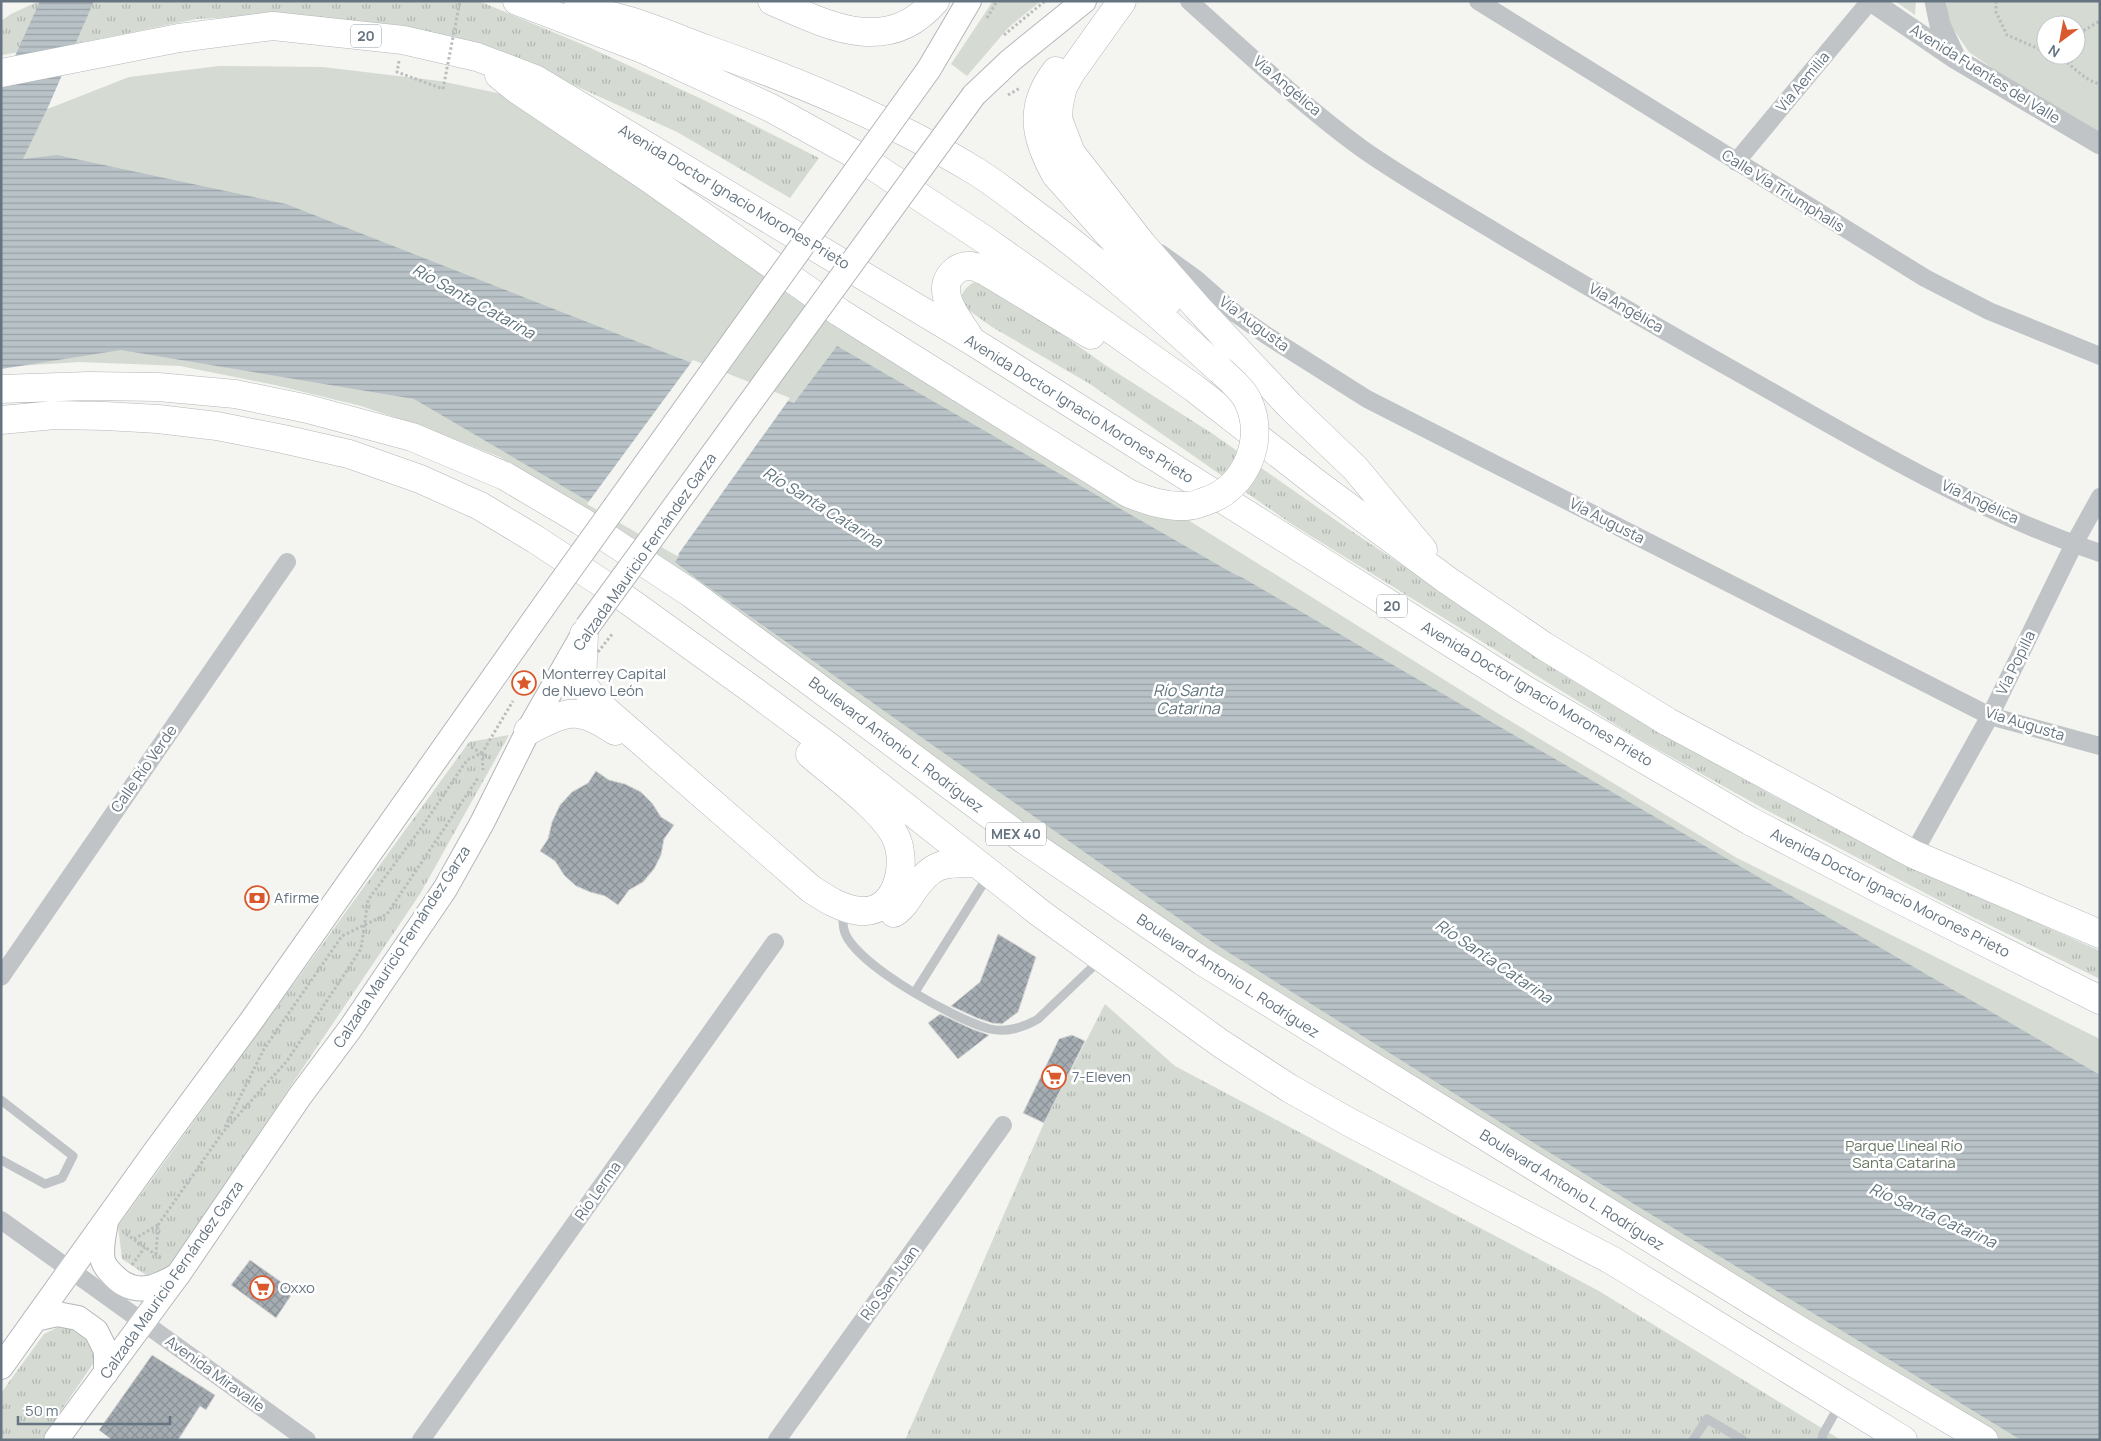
<svg xmlns="http://www.w3.org/2000/svg" width="2101" height="1441" viewBox="0 0 2101 1441" font-family="Manrope,sans-serif">
<defs>
<pattern id="grass-tufts" width="24" height="20" patternUnits="userSpaceOnUse" patternTransform="scale(1.25)"><rect width="24" height="20" fill="#d5dbd2"/><path d="M3 7l-1-3M5 7V3M7 7l1-3M15 17l-1-3M17 17v-4M19 17l1-3" fill="none" stroke="#b0b6b0"/></pattern>
<pattern id="water-rules" width="6" height="5" patternUnits="userSpaceOnUse" patternTransform="scale(1.25)"><rect width="6" height="5" fill="#b8c2c7"/><path d="M0 2.5h6" fill="none" stroke="#99a2a7"/></pattern>
<pattern id="building-cross-hatch" width="8" height="8" patternUnits="userSpaceOnUse" patternTransform="scale(1.25)"><rect width="8" height="8" fill="#a5adb2"/><path d="M0 0l8 8M0 8l8-8" fill="none" stroke="#8a9196"/></pattern>
</defs>
<rect width="100%" height="100%" fill="#f4f5f1"/>
<path fill="url(#grass-tufts)" d="M39 1H479L584 45 704 100 819 158 790 198 677 132 556 77 277 15 197 19 79 43 1 55V21L11 14Z
M985 279 1105 365 1213 434 1347 528 1487 622 1632 711 1772 795 1917 869 2100 951V979L1946 904 1766 810 1639 739 1290 523 1090 384 992 327 967 309 960 301C963 287 971 282 985 279Z
M509 735 420 894 167 1270 146 1275 122 1259 118 1226 469 742Z
M1105 1004 1175 1066 1599 1291 1841 1440H905L1044 1123Z
M60 1326 88 1332 97 1358 41 1440H1V1393L44 1334Z"/>
<path fill="#d5dbd2" fill-rule="evenodd" d="M993 1H1041L1009 27 967 76 951 64Z
M1895 1H1916L1915 15Z
M1947 1H2100V133L2032 96 1969 52 1947 20ZM2046 25H2076V55H2046Z
M219 66 323 67 440 81 507 95 1499 714 1737 858 2100 1039V1440H2001L1565 1175 1138 905 583 506 500 457 423 427 361 406 275 385 180 366 80 362 1 367V115L50 108 129 77Z"/>
<path fill="url(#water-rules)" d="M40 1H94L49 105 23 159 57 155 286 204 794 403 837 346 1234 574 1243 578 2100 1075V1440H2021L1529 1140 1215 944 697 579 675 562 680 555 414 399 121 350 1 369V87Z"/>
<path fill="#f4f5f1" d="M693 360 790 398 672 563 677 556 587 504Z"/>
<path fill="url(#building-cross-hatch)" stroke="#d6d6d4" d="M596 771 609 780 625 784 641 792 652 803 661 817 674 825 664 839 661 855 654 869 643 882 629 890 618 905 605 896 590 892 576 886 564 875 555 861 540 851 548 839 552 822 560 805 572 792 588 783Z
M998 934 1036 957 1018 1012 1002 1024 992 1023 977 1018 951 1006 980 982Z
M940 1014 972 1029 989 1035 958 1059 928 1023Z
M1072 1035 1085 1041 1044 1123 1023 1113 1059 1039Z
M250 1260 294 1291 276 1318 231 1285Z
M152 1355 215 1395 206 1410 200 1406 178 1440H112L99 1430Z"/>
<g fill="none" stroke-linecap="round" stroke-linejoin="round">
<g stroke="#b3b7bb" stroke-width="26">
<path id="secondary" d="M929 69 969 1
M974 95 1011 60 1084 1
M106 1222C104 1234 100 1249 103 1261 105 1267 110 1272 114 1276 135 1297 156 1288 178 1275
M35 1319 57 1314 78 1318 96 1331 106 1351V1373
M1 1367 154 1153 252 1020 546 603
M56 1440 180 1272 300 1096 350 1029 445 889 482 823 528 731 585 631"/>
</g>
<g stroke="#b3b7ba" stroke-width="29">
<path id="primary" d="M517 1 645 50 771 108 858 156 985 240 1194 388 1320 486 1447 580 1544 646 1668 722 1913 854 2100 934
M772 1C827 25 887 57 935 1
M1122 1 1072 71 1063 87 1059 104 1058 119 1071 153 1142 244 1197 307 1290 406 1355 468 1423 550
M576 11C615 11 668 35 706 49 799 82 892 120 977 172 996 184 1014 198 1032 212 1099 261 1159 315 1220 370
M1056 71C1028 107 1035 138 1056 175L1168 301
M1 73 179 38 273 26 403 40 477 57 535 79 972 341 1524 689 1750 821 1885 892 2100 1000
M499 75 515 88 650 179 839 312 960 388
M968 335C957 318 932 288 956 270 966 263 975 266 985 271L1091 335"/>
</g>
<g stroke="#b3b6b9" stroke-width="29">
<path id="trunk" d="M1 389 89 386 158 387 235 394 308 409 412 437 505 476 581 521 692 594 1013 832 1202 961 1802 1332 1984 1440
M1 420 55 415 105 416 158 419 217 426 283 439 349 454 420 479 480 506 535 539 623 597 754 691 832 749 1040 913 1220 1043 1289 1088 1349 1122 1613 1261 1903 1440
M584 634 582 683 596 702 811 889C826 899 842 909 860 911 899 914 910 859 893 832 877 806 834 775 810 754
M528 731C567 711 577 705 615 731
M894 913C902 908 907 900 912 892 933 862 942 863 976 863"/>
</g>
<path stroke="#babcbe" stroke-width="3" stroke-dasharray="2.5 2.5" stroke-linecap="butt" d="M1996 1V12L2007 35 2046 52
M987 18 997 1
M1004 35 1045 1
M2076 37 2078 34 2100 21
M2054 55C2072 62 2080 79 2100 84
M2070 55 2072 64
M399 61 397 72 443 89
M1008 95 1020 88
M471 747 492 759
M482 753 483 770
M225 1127 264 1049 342 936 387 914 478 778
M158 1225 223 1132 287 1061 361 949 368 900 424 824 467 760 482 753 513 701
M126 1234 162 1259
M134 1239 158 1225 156 1254
M132 1265 145 1247"/>
<path stroke="#c0c4c7" stroke-width="9" d="M845 911C843 918 842 926 845 933 858 966 956 1020 990 1029 1006 1033 1025 1027 1038 1019L1101 959
M915 992 988 876
M1 1100 73 1156 62 1178 45 1184 1 1160
M1693 1440 1707 1419 1743 1440
M1822 1440 1823 1434 1840 1404"/>
<path stroke="#c0c4c7" stroke-width="18" d="M1189 1C1245 51 1301 104 1361 148 1402 177 1446 202 1489 228 1573 279 1659 328 1744 376 1859 441 1974 511 2100 553
M1478 1 1925 278 1989 311 2100 356
M1736 162 1870 1
M1160 253 1195 278 1236 314 1266 335 1367 399 1990 716 2100 746
M1913 854 1990 716 2074 544 2100 497
M1 977 287 562
M1 1220 307 1440
M421 1440 775 942
M777 1440 1003 1125"/>
<path stroke="#c0c4c7" stroke-width="21" d="M1871 1 1956 59 2100 144
M1935 1 1940 25 1956 59"/>
<use href="#secondary" stroke="#fff" stroke-width="24"/>
<use href="#primary" stroke="#fff" stroke-width="28"/>
<use href="#trunk" stroke="#fff" stroke-width="28"/>
<g stroke="#b3b7bb" stroke-width="26" stroke-linecap="butt">
<path id="secondary-bridge" d="M546 603 929 69
M587 627 974 95"/>
</g>
<g stroke="#b3b7ba" stroke-width="29" stroke-linecap="butt">
<path id="primary-bridge" d="M960 388 1128 493C1148 501 1166 507 1187 506 1194 506 1200 503 1206 501 1246 488 1266 440 1248 401 1242 389 1230 379 1220 370"/>
</g>
<path stroke="#babcbe" stroke-width="3" stroke-dasharray="2.5 2.5" stroke-linecap="butt" d="M443 89 460 1
M598 652 613 633"/>
<use href="#secondary-bridge" stroke="#fff" stroke-width="24"/>
<use href="#primary-bridge" stroke="#fff" stroke-width="28"/>
</g>
<defs>
<g id="sight-ring" transform="scale(1.25)"><circle r="9.5" fill="#fff" stroke="#d9592d" stroke-width="1.5"/><path d="M0-6L1.8-2.2L6-1.7L2.9 1.2L3.7 5.4L0 3.3L-3.7 5.4L-2.9 1.2L-6-1.7L-1.8-2.2Z" fill="#d9592d"/></g>
<g id="bank-ring" transform="scale(1.25)"><circle r="9.5" fill="#fff" stroke="#d9592d" stroke-width="1.5"/><path d="M-6-4H6V4H-6ZM0-2.3a2.3 2.3 0 1 0 0 4.6a2.3 2.3 0 1 0 0-4.6Z" fill="#d9592d"/></g>
<g id="supermarket-ring" transform="scale(1.25)"><circle r="9.5" fill="#fff" stroke="#d9592d" stroke-width="1.5"/><path d="M-6-5.5h2.5l.6 2H6L4.5 2H-2.5L-4.4-4H-6ZM-1.5 3.2a1.3 1.3 0 1 0 .1 0ZM3 3.2a1.3 1.3 0 1 0 .1 0Z" fill="#d9592d"/></g>
</defs>
<g fill-rule="evenodd">
<use href="#sight-ring" x="524" y="683"/>
<use href="#bank-ring" x="257" y="898"/>
<use href="#supermarket-ring" x="1054" y="1077"/>
<use href="#supermarket-ring" x="262" y="1288"/>
</g>
<g text-anchor="middle" stroke-width="5" stroke-linejoin="round" paint-order="stroke">
<g fill="#fff" stroke="#939ea6" stroke-width="1">
<rect x="351" y="24.5" width="30" height="23" rx="4"/>
<rect x="1377" y="594.5" width="30" height="23" rx="4"/>
<rect x="986" y="822.5" width="60" height="23" rx="4"/>
</g>
<g font-size="14" font-weight="bold" fill="#657480">
<text x="366" y="41">20</text>
<text x="1392" y="611">20</text>
<text x="1016" y="839">MEX 40</text>
</g>
<g font-size="15" fill="#657480" stroke="#fff">
<text transform="translate(1985 74) rotate(32)" y="5">Avenida Fuentes del Valle</text>
<text transform="translate(1803 82) rotate(-50)" y="5">Vía Aemilia</text>
<text transform="translate(1287 86) rotate(40)" y="5">Vía Angélica</text>
<text transform="translate(1783 191) rotate(32)" y="5">Calle Vía Triumphalis</text>
<text transform="translate(734 197) rotate(31)" y="5">Avenida Doctor Ignacio Morones Prieto</text>
<text transform="translate(1626 308) rotate(30)" y="5">Vía Angélica</text>
<text transform="translate(1254 324) rotate(36)" y="5">Vía Augusta</text>
<text transform="translate(1079 409) rotate(32)" y="5">Avenida Doctor Ignacio Morones Prieto</text>
<text transform="translate(1980 502) rotate(25)" y="5">Vía Angélica</text>
<text transform="translate(1607 521) rotate(27)" y="5">Vía Augusta</text>
<text transform="translate(645 552) rotate(-55)" y="5">Calzada Mauricio Fernández Garza</text>
<text transform="translate(2016 663) rotate(-64)" y="5">Vía Popilla</text>
<text transform="translate(1537 694) rotate(31)" y="5">Avenida Doctor Ignacio Morones Prieto</text>
<text transform="translate(2025 724) rotate(17)" y="5">Vía Augusta</text>
<text transform="translate(896 745) rotate(37)" y="5">Boulevard Antonio L. Rodríguez</text>
<text transform="translate(144 769) rotate(-55)" y="5">Calle Río Verde</text>
<text transform="translate(1890 893) rotate(27)" y="5">Avenida Doctor Ignacio Morones Prieto</text>
<text transform="translate(402 947) rotate(-57)" y="5">Calzada Mauricio Fernández Garza</text>
<text transform="translate(1228 976) rotate(33)" y="5">Boulevard Antonio L. Rodríguez</text>
<text transform="translate(1572 1190) rotate(32)" y="5">Boulevard Antonio L. Rodríguez</text>
<text transform="translate(598 1191) rotate(-55)" y="5">Río Lerma</text>
<text transform="translate(172 1280) rotate(-55)" y="5">Calzada Mauricio Fernández Garza</text>
<text transform="translate(890 1283) rotate(-54)" y="5">Río San Juan</text>
<text transform="translate(215 1374) rotate(36)" y="5">Avenida Miravalle</text>
</g>
<g font-size="15" fill="#657480" stroke="#fff" text-anchor="start">
<text x="542" y="679">Monterrey Capital<tspan x="542" dy="17">de Nuevo León</tspan></text>
<text x="274" y="903">Afirme</text>
<text x="1072" y="1082">7-Eleven</text>
<text x="280" y="1293">Oxxo</text>
</g>
<g font-size="15" fill="#677864" stroke="#fff">
<text x="1904" y="1151">Parque Lineal Río<tspan x="1904" dy="17">Santa Catarina</tspan></text>
</g>
<g font-size="16" font-style="italic" fill="#61757e" stroke="#fff">
<text transform="translate(474 301) rotate(29)" y="6">Río Santa Catarina</text>
<text transform="translate(823 507) rotate(32)" y="6">Río Santa Catarina</text>
<text x="1188" y="696">Río Santa<tspan x="1188" dy="18">Catarina</tspan></text>
<text transform="translate(1494 961) rotate(34)" y="6">Río Santa Catarina</text>
<text transform="translate(1933 1215) rotate(24)" y="6">Río Santa Catarina</text>
</g>
</g>
<rect width="2101" height="1441" fill="none" stroke="#657480" stroke-width="5"/>
<g transform="translate(2061 40) rotate(212)"><circle r="24" fill="#ffffff" stroke="#c1c7cc"/>
<path d="M0-4L9 19L0 12L-9 19Z" fill="#d9592d"/>
<text y="-8" font-size="14" font-weight="bold" text-anchor="middle" fill="#657480">N</text>
</g>
<path d="M18 1416v8h152v-8" fill="none" stroke="#657480" stroke-width="2.5"/>
<text x="25" y="1416" font-size="15" fill="#657480" stroke="#ffffff" stroke-width="4" paint-order="stroke">50 m</text>
</svg>
